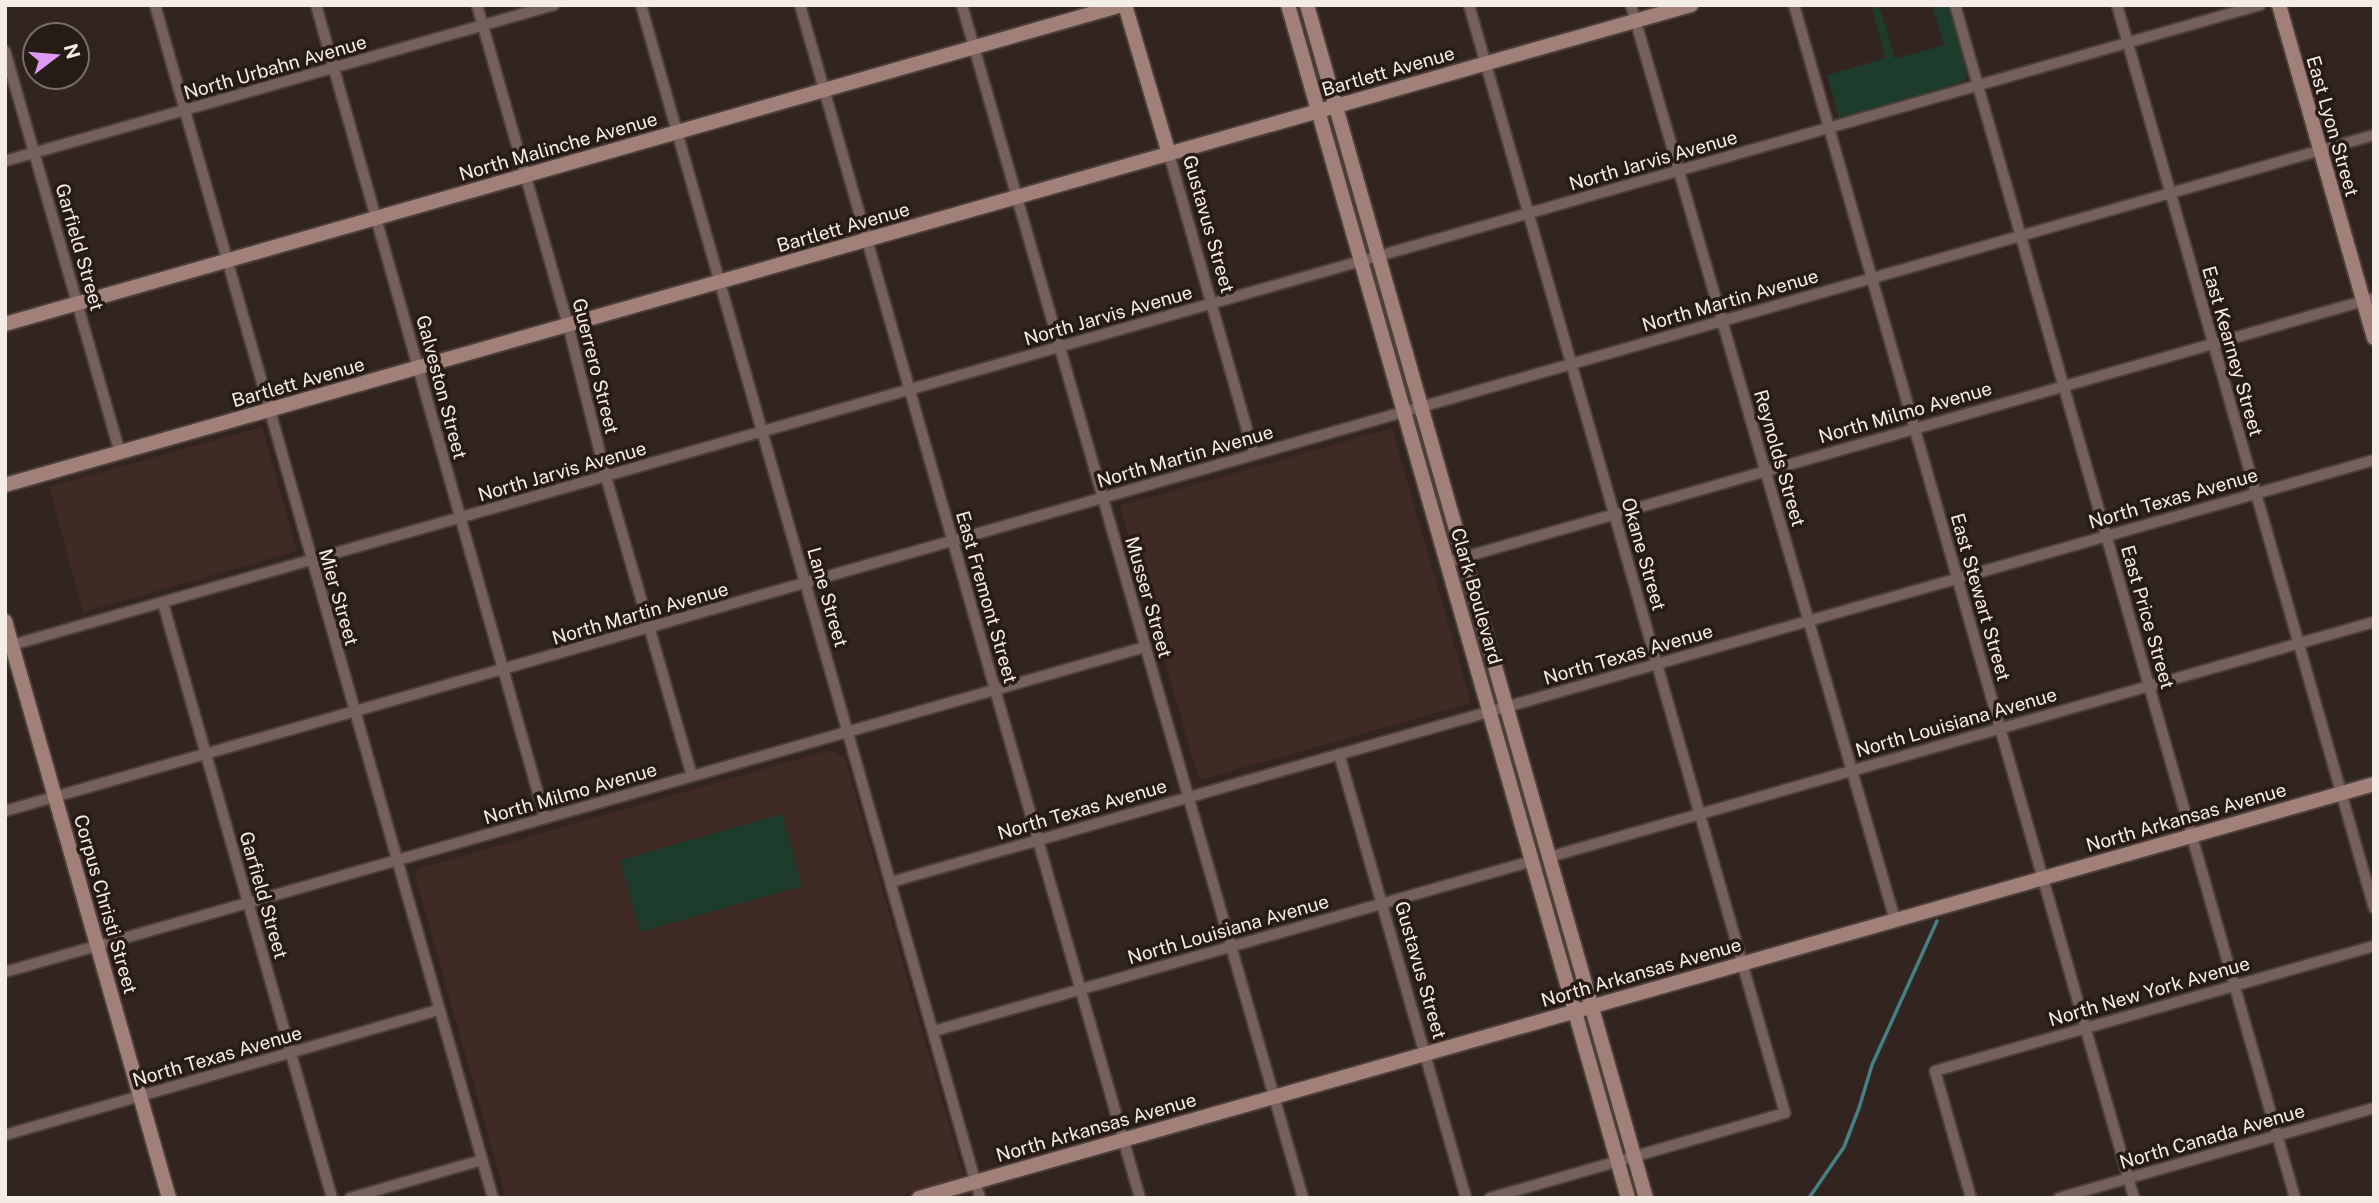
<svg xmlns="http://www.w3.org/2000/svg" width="2379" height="1203" viewBox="0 0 2379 1203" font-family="'Public Sans',sans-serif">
<rect width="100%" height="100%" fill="#32241f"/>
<path fill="#3f2b24" d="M262 427 297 551 83 612 49 487Z
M1392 428 1471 703 1199 780 1120 506Z
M829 750 845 758 964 1177 891 1198H506L415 876 418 869Z"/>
<path fill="#1d3c2b" d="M1871 5H1879L1895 59 1944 45 1932 5H1948L1967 72 1966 79 1960 83 1839 118 1827 75 1886 58Z
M782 814 802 886 640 932 620 860Z"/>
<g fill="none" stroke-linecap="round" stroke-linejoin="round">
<path stroke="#468084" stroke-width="3.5" d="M1809 1198 1844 1147 1859 1108 1872 1065 1937 921"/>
<g stroke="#4d403b" stroke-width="14">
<path id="street" d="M155 5 493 1198
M316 5 545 818
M477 5 568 325 606 477 692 776
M641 5 980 1198
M800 5 1140 1198
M962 5 1303 1198
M1469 5 1785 1113 1490 1198
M1631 5 1895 920
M1794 5 2134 1198
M1955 5 2295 1198
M2117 5 2374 908
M5 51 120 453
M1169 154 1254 454
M5 161 554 5
M1447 562 2374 298
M163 603 332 1198
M5 647 2260 5
M1339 754 1466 1198
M5 811 2374 135
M1549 857 2374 622
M891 882 2374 460
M5 972 1145 647
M934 1031 1532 861
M5 1135 438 1010
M350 1198 482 1160
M1971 1198 1935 1071 2374 946
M2059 1198 2374 1108"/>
</g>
<g stroke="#4d403b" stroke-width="18">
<path id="secondary" d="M1125 5 1169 154
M1288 5 1628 1198
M1307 5 1646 1198
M2279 5 2374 338
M5 324 1122 5
M5 485 1691 5
M5 621 169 1198
M919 1198 2374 784"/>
</g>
<use href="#street" stroke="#75605c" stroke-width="10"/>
<use href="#secondary" stroke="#a1807a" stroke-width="14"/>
</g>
<g text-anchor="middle" stroke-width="7" stroke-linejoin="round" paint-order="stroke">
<g font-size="19" fill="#f5ece8" stroke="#271b16">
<text transform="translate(275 67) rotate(-16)" y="7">North Urbahn Avenue</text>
<text transform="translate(1388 71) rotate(-16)" y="7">Bartlett Avenue</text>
<text transform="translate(2333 126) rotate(74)" y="7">East Lyon Street</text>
<text transform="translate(558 146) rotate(-16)" y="7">North Malinche Avenue</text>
<text transform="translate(1653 160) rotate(-16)" y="7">North Jarvis Avenue</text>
<text transform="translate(1209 224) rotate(74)" y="7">Gustavus Street</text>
<text transform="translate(843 227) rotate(-16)" y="7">Bartlett Avenue</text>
<text transform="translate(80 247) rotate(74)" y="7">Garfield Street</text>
<text transform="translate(1730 300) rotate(-16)" y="7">North Martin Avenue</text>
<text transform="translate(1108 315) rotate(-16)" y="7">North Jarvis Avenue</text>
<text transform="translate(2233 351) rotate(74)" y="7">East Kearney Street</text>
<text transform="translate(596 366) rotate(76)" y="7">Guerrero Street</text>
<text transform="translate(298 382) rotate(-16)" y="7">Bartlett Avenue</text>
<text transform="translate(442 387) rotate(75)" y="7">Galveston Street</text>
<text transform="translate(1905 412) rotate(-16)" y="7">North Milmo Avenue</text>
<text transform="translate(1185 456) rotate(-16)" y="7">North Martin Avenue</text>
<text transform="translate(1780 458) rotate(74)" y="7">Reynolds Street</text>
<text transform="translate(562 471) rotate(-16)" y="7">North Jarvis Avenue</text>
<text transform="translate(2173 498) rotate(-16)" y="7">North Texas Avenue</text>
<text transform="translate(1644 554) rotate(74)" y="7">Okane Street</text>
<text transform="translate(1477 596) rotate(74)" y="7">Clark Boulevard</text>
<text transform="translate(339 597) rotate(74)" y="7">Mier Street</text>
<text transform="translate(828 597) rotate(74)" y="7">Lane Street</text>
<text transform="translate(987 597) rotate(74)" y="7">East Fremont Street</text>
<text transform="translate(1149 597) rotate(74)" y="7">Musser Street</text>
<text transform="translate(1981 597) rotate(74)" y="7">East Stewart Street</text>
<text transform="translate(640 613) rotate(-16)" y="7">North Martin Avenue</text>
<text transform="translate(2148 617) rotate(74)" y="7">East Price Street</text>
<text transform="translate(1628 654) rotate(-16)" y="7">North Texas Avenue</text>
<text transform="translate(1956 722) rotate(-16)" y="7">North Louisiana Avenue</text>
<text transform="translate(570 793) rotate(-16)" y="7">North Milmo Avenue</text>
<text transform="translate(1082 809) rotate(-16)" y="7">North Texas Avenue</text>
<text transform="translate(2186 817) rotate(-16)" y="7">North Arkansas Avenue</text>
<text transform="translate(264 895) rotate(74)" y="7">Garfield Street</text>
<text transform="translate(106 904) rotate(74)" y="7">Corpus Christi Street</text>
<text transform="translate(1228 929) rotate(-16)" y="7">North Louisiana Avenue</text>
<text transform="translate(1421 970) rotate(74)" y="7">Gustavus Street</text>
<text transform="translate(1641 972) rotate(-16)" y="7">North Arkansas Avenue</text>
<text transform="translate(2149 991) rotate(-16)" y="7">North New York Avenue</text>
<text transform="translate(217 1056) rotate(-16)" y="7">North Texas Avenue</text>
<text transform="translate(1096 1127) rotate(-16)" y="7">North Arkansas Avenue</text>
<text transform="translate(2212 1136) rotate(-16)" y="7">North Canada Avenue</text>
</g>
</g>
<rect width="2379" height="1203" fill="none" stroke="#f5ece8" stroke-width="14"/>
<g transform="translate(56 56) rotate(74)"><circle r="33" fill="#271b16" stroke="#796f6a" stroke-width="2"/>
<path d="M0-5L12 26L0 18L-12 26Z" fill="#dd99f3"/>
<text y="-10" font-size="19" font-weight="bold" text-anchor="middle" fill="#f5ece8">N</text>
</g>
</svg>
